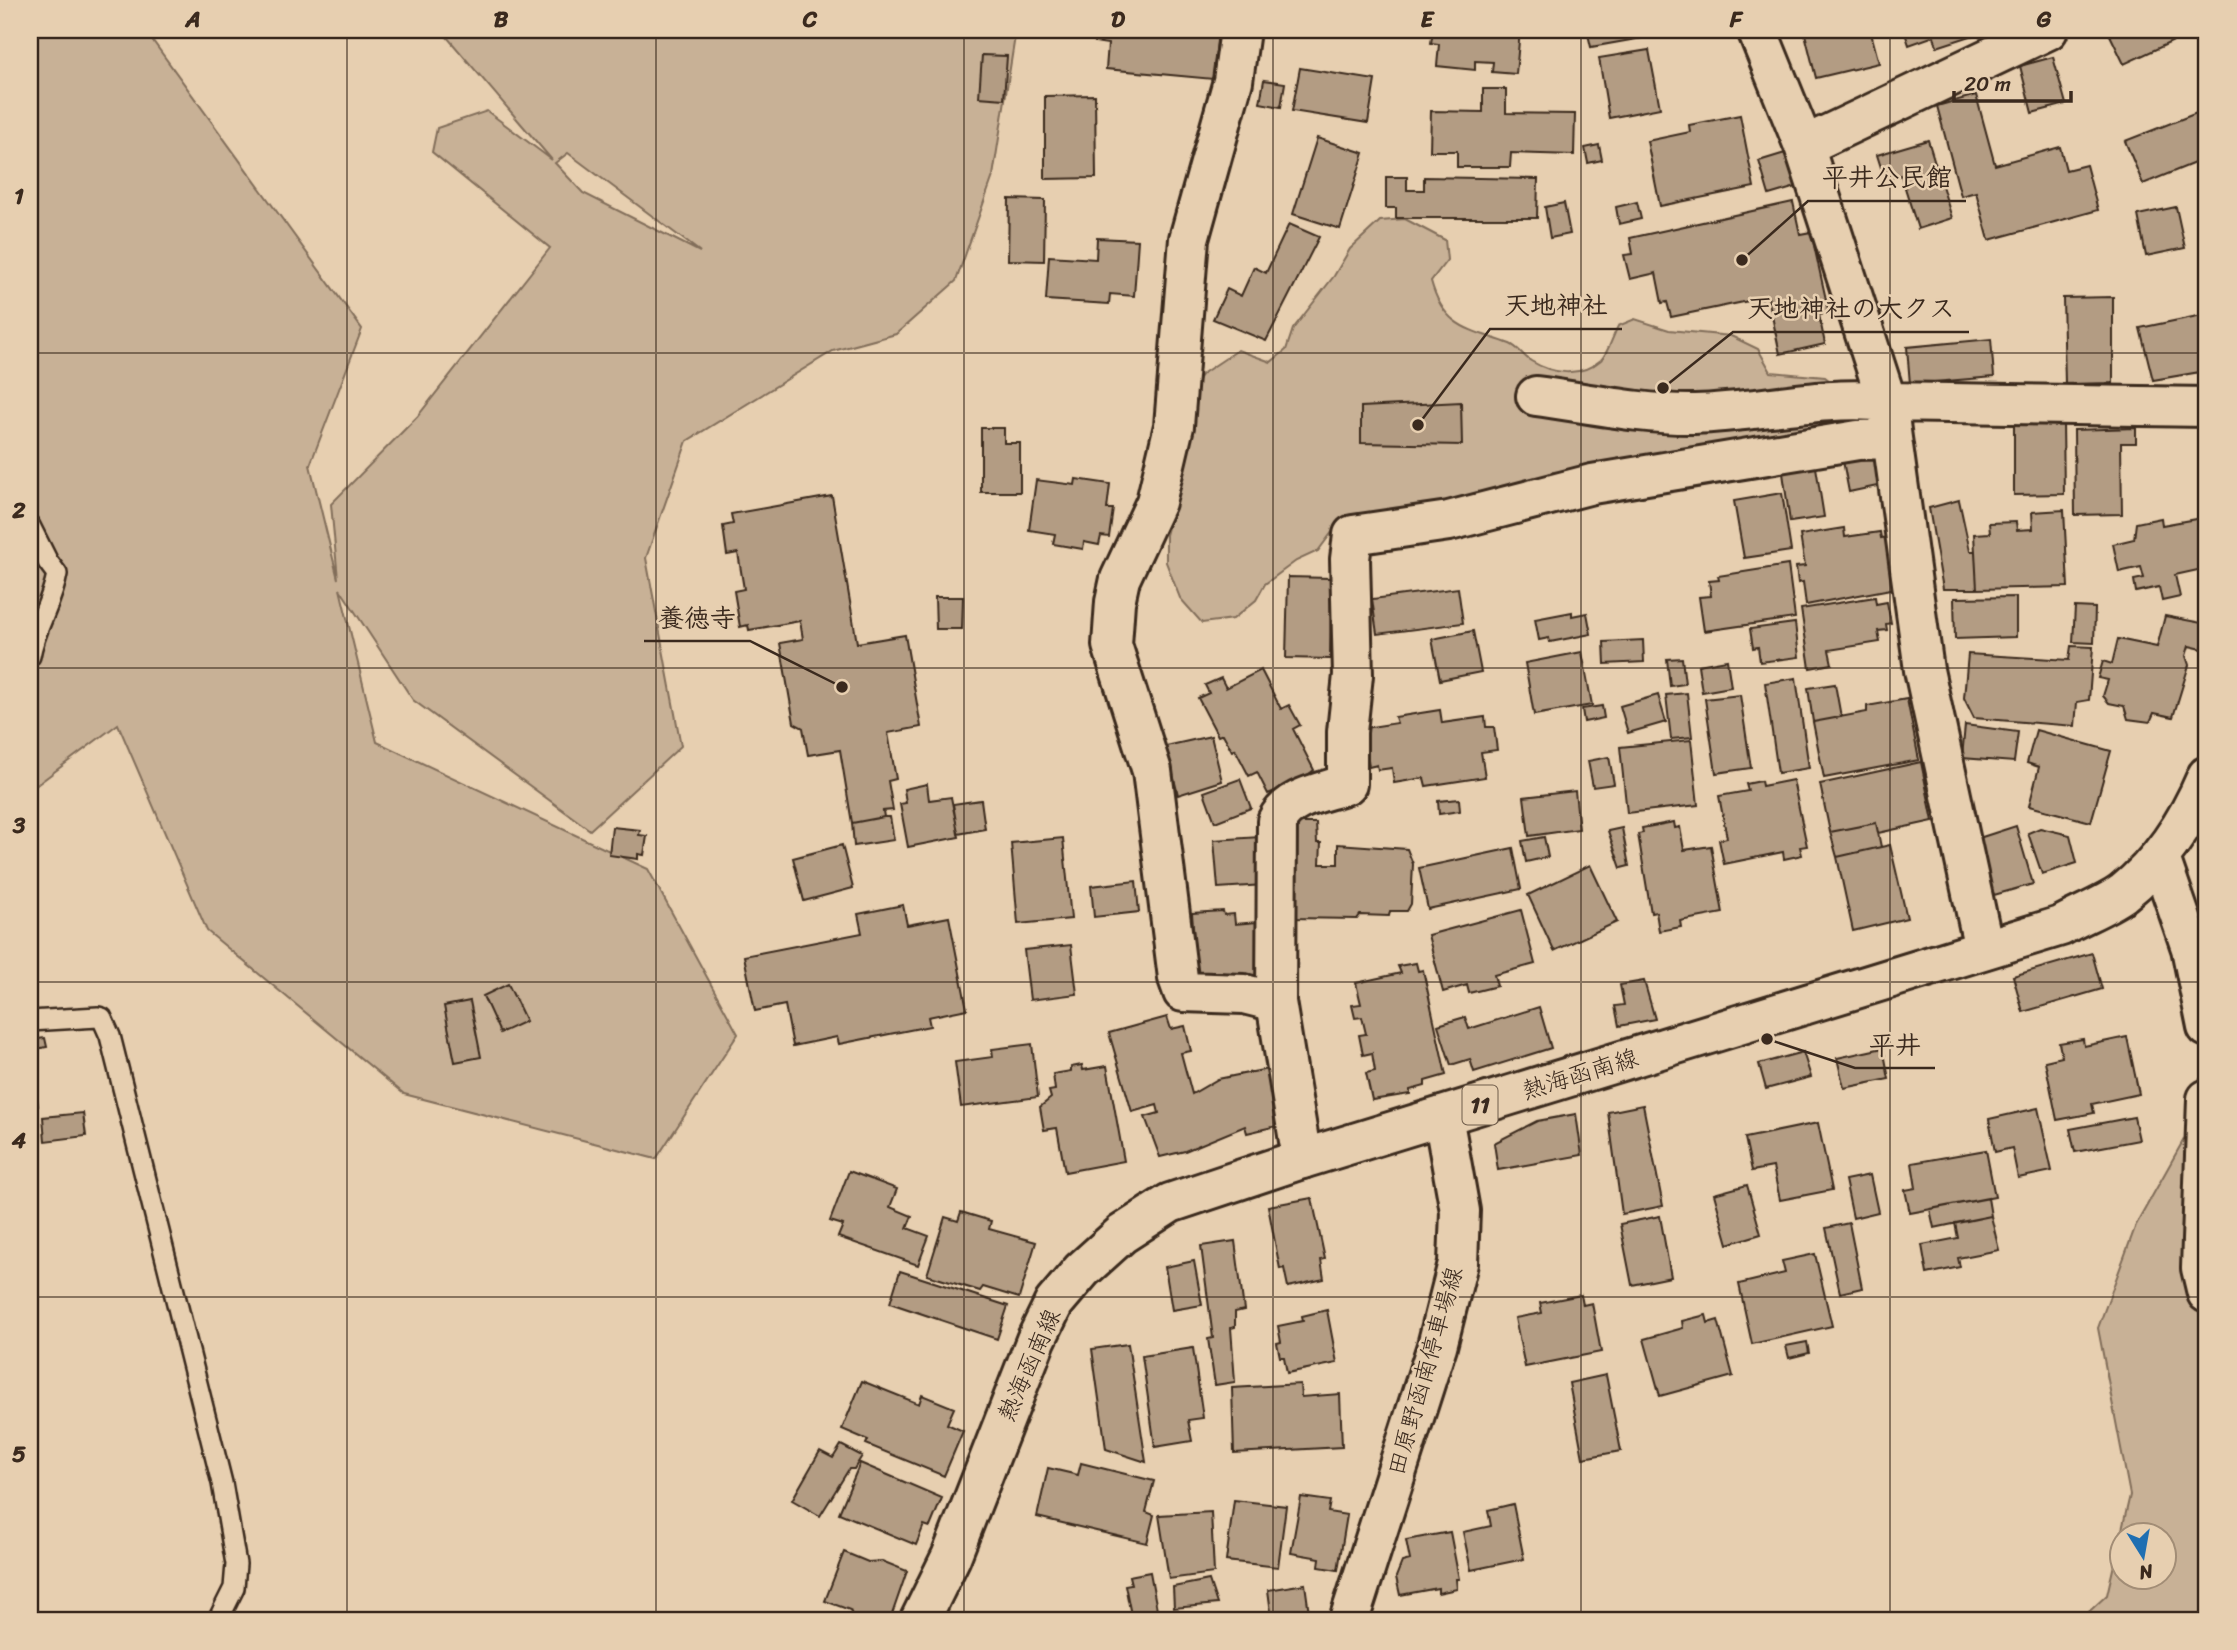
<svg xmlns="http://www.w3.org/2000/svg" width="2237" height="1650" viewBox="0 0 2237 1650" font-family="Sriracha,'Klee One',sans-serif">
<rect width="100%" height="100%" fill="#e7cfb0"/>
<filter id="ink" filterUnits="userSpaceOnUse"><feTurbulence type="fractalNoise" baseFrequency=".0143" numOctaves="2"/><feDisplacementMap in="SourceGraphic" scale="14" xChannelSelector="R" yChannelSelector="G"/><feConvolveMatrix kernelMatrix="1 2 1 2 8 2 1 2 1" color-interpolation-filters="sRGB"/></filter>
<g filter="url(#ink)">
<path fill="#c8b196" stroke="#826e5a" stroke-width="2" fill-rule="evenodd" d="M30 30H145L362 329 310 465 338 579 331 504 417 417 550 248 432 152 437 128 487 111 552 160 441 30H1016L993 176 956 281 896 334 833 351 687 441 646 558 681 746 590 830 413 700 340 589 377 742 648 869 738 1034 656 1159 404 1094 207 931 118 724 30 790ZM568 153 699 251 700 252 583 193 555 163Z
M1405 219 1445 240 1447 260 1431 281C1444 329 1470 329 1510 344 1518 347 1523 356 1531 361 1552 374 1580 378 1601 360 1608 353 1613 336 1618 326L1635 319 1669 330 1731 336 1758 349 1771 372 1825 377 1839 388 1843 413 1835 432 1599 470 1551 472 1533 490 1418 520 1373 511 1338 524 1318 551 1296 561 1265 584 1256 600 1233 619 1202 623 1180 598 1166 562V535L1178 491 1181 402 1202 374 1238 350 1271 362 1286 350 1293 329 1334 276 1350 249 1380 221Z
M2207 1098V1620H2080L2107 1595 2130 1495 2098 1328 2136 1225ZM2122 1534H2164V1576H2122Z"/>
<path fill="#b39c83" stroke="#3b2a1e" stroke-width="2" d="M1096 30 1218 31 1213 79 1106 69 1108 44 1094 42Z
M1433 30H1520L1516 74 1492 72 1493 62 1475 61V70L1437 66 1439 44 1431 43Z
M1587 30H1687L1591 47Z
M1804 30H1878L1871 33 1879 63 1816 78Z
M1904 30H1986V31L1937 47 1934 36 1909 45Z
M2111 30H2174L2178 39 2124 64 2108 31Z
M1649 50 1660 108 1609 118 1599 58Z
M982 55 1007 56 1004 99 979 97Z
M2053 57 2066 104 2032 113 2020 66Z
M1300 68 1375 80 1368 123 1292 111Z
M1264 80 1285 83 1281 107 1260 103Z
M1483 89H1506V113L1575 114 1574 155 1511 153 1510 167H1457V151H1430L1431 111 1483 112Z
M1095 95 1096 178 1045 179V96Z
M1976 95 1995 165 2060 147 2066 170 2086 165 2098 210 1989 240 1976 192 1961 196 1937 106Z
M2207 109V158L2143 184 2125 141Z
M1740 115 1754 187 1660 206 1647 141 1690 132 1689 125Z
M1317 138 1364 153 1340 229 1293 214Z
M1928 140 1952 218 1918 229 1901 175 1885 180 1877 155Z
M1599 145 1602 160 1588 163 1585 148Z
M1785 153 1796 187 1769 195 1759 161Z
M1386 177H1407V190H1424V177L1538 179 1537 218H1396V208H1386Z
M1009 199 1045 200 1044 261 1008 260Z
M1637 202 1641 219 1619 224 1616 207Z
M1793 202 1800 234 1811 232 1829 313 1819 315 1825 344 1780 354 1768 297 1671 317 1667 302 1662 303 1656 273 1630 279 1624 255 1633 254 1630 238Z
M1564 203 1570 234 1550 238 1545 207Z
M2176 207 2185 248 2146 256 2138 215Z
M1289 224 1319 237 1266 341 1213 319 1227 289 1241 296 1254 267 1266 273Z
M1097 238 1138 240 1134 296 1110 294 1109 304 1046 300 1049 256 1096 259Z
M2113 297V383L2065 384 2063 298Z
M2207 314V376L2206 371 2153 380 2140 328Z
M1991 339 1994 377 1910 384 1907 347Z
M1461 402 1462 445 1361 443V407Z
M2014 422H2063L2064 494 2014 495Z
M981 428H1004V443H1020V492H981Z
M2136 428V443H2121L2122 514 2075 515 2074 430Z
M1876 455 1882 485 1849 492 1843 461Z
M1815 461 1824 517 1790 522 1782 466Z
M1076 479 1110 484 1107 509H1113L1109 537 1101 536 1099 545 1084 542 1083 549 1053 544 1055 534 1029 530 1036 480 1075 485Z
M1782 493 1791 551 1744 558 1734 501Z
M832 496 857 643 905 635 921 727 888 733 896 779 888 781 893 810 883 811 884 817 852 823 840 750 808 755 803 728 794 723 780 643 803 639 800 621 749 630 748 625 740 627 734 591 744 589 738 553 727 555 723 526 733 524 731 514Z
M1959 500 1970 551H1975L1977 589H1943L1929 508Z
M2064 510 2068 587 1977 589 1974 534 1990 533 1989 523 2016 522 2017 530 2033 529 2032 512Z
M2207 517V568L2175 575 2180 597 2162 601 2159 587 2136 592 2134 580 2144 578 2141 567 2119 572 2113 544 2134 539 2136 523 2161 518 2162 525Z
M1844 528 1845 537 1880 532 1881 538 1888 537 1896 588 1806 605 1803 582 1798 583 1796 567 1805 566 1800 535Z
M1788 565 1795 618 1704 631 1699 597 1711 596 1709 581 1719 580 1718 576Z
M1288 577 1331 578 1330 659 1286 658Z
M1458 588 1463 623 1377 634 1372 599Z
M935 597H963L962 629H936Z
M1875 597 1876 604 1887 602 1891 623 1886 624 1887 630 1878 631 1880 642 1829 650 1832 664 1810 668 1801 609Z
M2016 597V637L1955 639 1954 598Z
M2075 607 2095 608 2094 643 2073 642Z
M1572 612V616L1587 613 1591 634 1550 642 1549 638 1539 640 1535 619Z
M2165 616 2207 624 2202 649 2189 646 2186 656 2189 665 2173 717 2154 713 2150 722 2128 719 2124 706 2109 703 2103 696 2108 680 2098 678 2103 661 2112 664 2118 639 2157 647Z
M1795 623 1799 657 1760 662 1758 647 1753 648 1750 629Z
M1473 631 1481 672 1440 680 1432 639Z
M1643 640 1644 662 1605 664 1604 642Z
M2071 646 2093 647 2089 700 2077 702 2075 726 1974 718 1964 698 1968 654 2069 660Z
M1582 652 1592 705 1534 715 1525 663Z
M1682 658 1685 684 1670 686 1667 659Z
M1727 660 1731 687 1702 692 1698 665Z
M1261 670 1281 709 1289 705 1300 725 1293 729 1314 770 1303 779 1268 794 1257 772 1249 776 1235 749 1232 751 1223 734 1218 736 1198 698 1209 693 1205 685 1221 678 1226 688Z
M1796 678 1809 768 1778 773 1765 683Z
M1835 684 1841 717 1813 722 1808 688Z
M1687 693 1692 737 1671 739 1666 695Z
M1658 695 1666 722 1628 733 1620 706Z
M1740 695 1751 768 1716 773 1705 699Z
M1907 699 1919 760 1824 778 1813 722 1867 712V706Z
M1602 706 1604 718 1584 722 1582 709Z
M1440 710 1442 723 1485 717 1486 727H1494L1497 750 1481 752 1485 777 1426 786 1424 778 1394 783 1392 768 1378 770 1377 765 1369 767 1364 728 1397 723 1395 717Z
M1965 725 2018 732 2014 762 1962 758Z
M2036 730 2111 751 2091 822 2029 806 2039 767 2027 763Z
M1211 736 1222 781 1178 795 1166 746Z
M1691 740 1698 805 1627 813 1620 747Z
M1609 757 1614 784 1593 787 1588 761Z
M1921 762 1933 821 1878 833 1876 823 1830 832 1820 784Z
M1240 779 1251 808 1215 822 1204 792Z
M1793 780 1807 846 1800 847 1802 855 1784 859 1783 852 1724 864 1719 840 1727 838 1719 796 1748 791 1746 784 1761 781 1762 786Z
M927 784 929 800 951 797 959 837 908 847 900 804 906 803 904 789Z
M1575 791 1579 829 1529 836 1524 797Z
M1459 799 1460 811 1439 814 1438 801Z
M981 800 985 829 958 834 953 804Z
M884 817H890L894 840 854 846 852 823Z
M1674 822 1675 828 1680 827 1684 850 1711 846 1723 913 1680 921 1681 927 1659 931 1656 912 1651 913 1638 834 1643 833 1642 828Z
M1293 823H1316L1317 843H1321L1320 864H1338V844L1407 849 1413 864 1411 904 1407 911H1390L1389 916 1360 915 1357 919 1291 918Z
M1876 823 1881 847 1837 857 1830 832Z
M2016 826 2033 884 1994 895 1976 839Z
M612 827 640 830 639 835 647 836 644 855 638 854V859L609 855Z
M1622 828 1629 866 1621 868 1608 831Z
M2040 828 2070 835 2077 863 2042 874 2028 833Z
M1260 837 1264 885 1218 888 1214 840Z
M1544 837 1548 857 1526 862 1522 841Z
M1063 838 1071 919 1018 924 1011 843Z
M842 845 853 888 804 901 793 858Z
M1890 845 1907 918 1853 931 1837 857Z
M1513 848 1521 889 1428 909 1419 868Z
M1590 865 1617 922 1554 951 1528 895Z
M1136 881 1139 912 1094 917 1091 886Z
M903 905 907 925 949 917 967 1009 928 1017 930 1026 839 1044 837 1037 793 1046 785 1005 755 1011 744 956 862 933 858 914Z
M1521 910 1535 964 1494 975 1497 986 1469 993 1467 985 1443 992 1428 935Z
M1223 911 1224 915 1234 914 1235 924 1257 922 1261 978 1197 982 1192 913Z
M1071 945 1077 994 1030 1000 1024 950Z
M2092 953 2102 989 2023 1012 2013 976Z
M1416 963 1418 971 1423 970 1446 1075 1425 1081V1086L1410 1090V1094L1372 1100 1366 1073 1375 1071 1372 1053 1363 1055 1359 1035 1366 1034 1362 1017 1355 1018 1352 1005 1361 1004 1356 983 1401 973 1398 966Z
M1644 981 1655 1019 1619 1026 1615 1006 1624 1005 1620 985Z
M508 984 526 1021 500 1033 483 996Z
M470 1001 481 1057 455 1062 444 1006Z
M1539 1007 1551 1048 1474 1072 1470 1059 1451 1065 1438 1025 1465 1017 1469 1029Z
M1167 1017 1171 1029 1185 1026 1191 1051 1181 1053 1192 1094 1218 1079 1273 1068 1285 1124 1247 1133 1245 1126 1185 1151 1160 1157 1145 1117 1159 1113 1157 1105 1132 1112 1109 1033Z
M2127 1037 2139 1094 2092 1104 2094 1113 2057 1120 2045 1061 2062 1057 2059 1043 2083 1039 2084 1046Z
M45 1038 47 1047 30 1050V1040Z
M1032 1044 1038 1097 961 1107 955 1062 993 1057 992 1049Z
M1883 1048 1889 1079 1844 1088 1837 1058Z
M1803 1052 1811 1077 1766 1089 1759 1064Z
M30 1055 38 1106 30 1107Z
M1082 1065 1083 1070 1107 1066 1124 1161 1065 1172 1057 1128 1044 1130 1040 1107 1051 1098 1049 1091 1055 1090 1053 1074 1071 1071V1067Z
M1643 1105 1663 1206 1622 1214 1608 1112Z
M2038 1108 2052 1171 2018 1178 2012 1148 1995 1152 1989 1119Z
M83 1113 86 1136 45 1141 43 1117Z
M1576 1114 1582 1155 1498 1170 1494 1143 1537 1121Z
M2134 1117 2139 1140 2075 1152 2070 1129Z
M1818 1123 1832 1190 1780 1200 1773 1167 1752 1171 1745 1138Z
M1986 1150 1995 1197 1910 1213 1905 1190 1916 1188 1912 1163Z
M849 1171 897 1189 890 1207 912 1216 907 1228 929 1236 918 1265 838 1237 843 1225 830 1221Z
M1870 1175 1878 1212 1853 1218 1845 1180Z
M1747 1185 1761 1234 1728 1244 1714 1194Z
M1312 1198 1325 1259 1321 1260 1324 1279 1288 1287 1284 1268 1280 1269 1268 1206Z
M1988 1198 1991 1216 1934 1228 1930 1209Z
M961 1212 991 1221 989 1229 1036 1242 1019 1298 983 1287 980 1291 927 1275 945 1217 958 1221Z
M1660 1216 1671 1277 1632 1285 1620 1224Z
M1991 1216 1999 1250 1958 1258 1960 1267 1927 1274 1922 1245 1958 1238 1955 1223Z
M1849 1223 1862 1288 1840 1293 1826 1228Z
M1235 1241 1244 1310 1235 1312V1327L1231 1328 1235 1382 1215 1385 1208 1339 1213 1338 1201 1246Z
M1815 1254 1832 1326 1752 1344 1739 1284 1785 1273 1782 1261Z
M1194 1261 1202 1305 1172 1310 1165 1267Z
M900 1271 1008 1306 997 1339 890 1303Z
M1581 1295 1583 1305 1592 1303 1601 1352 1525 1367 1515 1318 1542 1313 1540 1303Z
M1327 1310 1337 1363 1287 1373 1284 1357H1280L1277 1343 1281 1342 1278 1326 1303 1321 1302 1316Z
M1706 1315 1708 1323 1718 1320 1733 1376 1660 1396 1644 1339 1683 1328 1682 1321Z
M1807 1342 1809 1353 1789 1358 1786 1346Z
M1128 1344 1146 1462 1106 1449 1092 1349Z
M1193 1348 1203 1418 1188 1420 1192 1441 1155 1447 1142 1356Z
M1606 1375 1621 1451 1583 1458 1569 1383Z
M862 1381 919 1404 922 1395 954 1408 947 1424 963 1431 944 1476 866 1444 868 1440 842 1429Z
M1300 1384 1301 1397 1340 1394 1342 1447 1234 1453 1232 1388Z
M841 1445 862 1456 854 1469H849L820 1516 792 1500 820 1451 833 1458Z
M860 1463 942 1498 930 1527 924 1525 916 1545 839 1513Z
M1081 1463 1154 1481 1146 1512 1154 1515 1147 1543 1037 1517 1048 1468 1078 1475Z
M1301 1497 1330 1501 1328 1512 1347 1515 1338 1570 1319 1567 1320 1558 1291 1553Z
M1234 1500 1286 1506 1278 1567 1226 1561Z
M1513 1504 1524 1559 1471 1570 1463 1532 1491 1526 1488 1510Z
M1211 1512 1214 1573 1169 1579 1159 1515Z
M1450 1532 1459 1579H1456L1457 1589 1438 1593V1588L1400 1595 1396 1577 1402 1562 1410 1560 1406 1540Z
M844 1552 868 1562 882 1561 907 1571 890 1620H854L850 1610 825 1601Z
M1150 1572 1159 1620H1132L1125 1585 1131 1584 1129 1576Z
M1209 1580 1217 1604 1174 1608 1173 1587Z
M1305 1584 1310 1620H1272L1268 1590Z"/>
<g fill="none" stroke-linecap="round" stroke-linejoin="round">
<g stroke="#3b2a1e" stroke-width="24">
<path id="lane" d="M30 526 48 562 57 574C52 604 35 626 30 656
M30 1021 98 1017 102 1018 110 1036 222 1483 236 1564 234 1588 218 1620"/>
</g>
<g stroke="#3b2a1e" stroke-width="44">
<path id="street" d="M1240 30 1233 81 1189 239 1174 426 1156 502 1120 579 1115 602 1112 645 1152 771 1178 978 1183 992 1244 994 1276 1002
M1757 30 1804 146 1887 402 2207 407
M1804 146 2048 30
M1536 396C1588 403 1642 415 1695 414 1759 412 1823 395 1887 402L1924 670 1984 949
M2160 858 2191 948 2207 1027
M2207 1099 2201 1268 2207 1293
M1302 1159 1276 1002 1277 821C1289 796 1322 793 1347 784V732L1353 675 1350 559 1353 535 1449 521 1592 484 1858 440 1892 439"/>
</g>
<g stroke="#3b2a1e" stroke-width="44">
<path id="secondary" d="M1349 1620 1437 1346 1458 1263 1460 1211 1443 1116"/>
</g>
<g stroke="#3b2a1e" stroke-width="44">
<path id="primary" d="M920 1620 951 1557 1036 1340 1054 1303 1082 1270 1122 1234 1170 1203 1302 1159 2061 926C2080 915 2105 906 2123 893 2162 862 2188 821 2207 776"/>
</g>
<use href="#lane" stroke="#e7cfb0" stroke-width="19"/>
<use href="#street" stroke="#e7cfb0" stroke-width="38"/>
<use href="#secondary" stroke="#e7cfb0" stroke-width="38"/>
<use href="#primary" stroke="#e7cfb0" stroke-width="38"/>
</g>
</g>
<path fill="none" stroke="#3b2a1e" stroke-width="2" stroke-opacity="0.55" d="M347 30V1620M656 30V1620M964 30V1620M1273 30V1620M1581 30V1620M1890 30V1620M30 353H2207M30 668H2207M30 982H2207M30 1297H2207"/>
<g text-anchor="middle" stroke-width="5" stroke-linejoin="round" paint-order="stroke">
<rect fill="#e7cfb0" stroke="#6f5c4a" stroke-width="2" x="1462.5" y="1085.5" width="35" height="39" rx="5"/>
<g font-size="23" font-weight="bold" fill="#3b2a1e">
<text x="1480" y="1113">11</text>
</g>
<g font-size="24" fill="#3b2a1e" stroke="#e7cfb0">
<text transform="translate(1580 1074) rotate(-17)" y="8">熱海函南線</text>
<text transform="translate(1029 1365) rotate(-66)" y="8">熱海函南線</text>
<text transform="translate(1425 1371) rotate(-74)" y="8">田原野函南停車場線</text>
</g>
</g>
<path fill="none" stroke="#3b2a1e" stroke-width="2.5" d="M1742 260L1808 201H1966M1418 425L1490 329H1622M1663 388L1733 332H1969M842 687L750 641H644M1767 1039L1855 1068H1935"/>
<g fill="#3b2a1e" stroke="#e7cfb0" stroke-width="2.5">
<circle cx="1742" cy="260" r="7"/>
<circle cx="1418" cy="425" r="7"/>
<circle cx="1663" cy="388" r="7"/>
<circle cx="842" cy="687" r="7"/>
<circle cx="1767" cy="1039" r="7"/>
</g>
<g font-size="26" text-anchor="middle" font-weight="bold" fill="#3b2a1e" stroke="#e7cfb0" stroke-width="5" stroke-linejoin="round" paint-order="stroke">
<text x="1887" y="186">平井公民館</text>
<text x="1556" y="314">天地神社</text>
<text x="1851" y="317">天地神社の大クス</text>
<text x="697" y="627">養徳寺</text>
<text x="1895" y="1054">平井</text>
</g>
<rect width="2237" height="1650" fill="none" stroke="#e7cfb0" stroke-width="77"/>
<g transform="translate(2143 1556) rotate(169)"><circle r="33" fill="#e7cfb0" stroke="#a28d76" stroke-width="2"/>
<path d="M0-5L12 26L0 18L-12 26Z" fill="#1f6fb2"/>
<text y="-10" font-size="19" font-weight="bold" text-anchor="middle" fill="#3b2a1e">N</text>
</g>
<path d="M1954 91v10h117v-10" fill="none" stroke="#3b2a1e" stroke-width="3.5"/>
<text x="1964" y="91" font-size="21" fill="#3b2a1e" stroke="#e7cfb0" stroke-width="5" paint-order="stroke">20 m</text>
<rect x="38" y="38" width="2160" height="1574" fill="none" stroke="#3b2a1e" stroke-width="2.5"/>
<g font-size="23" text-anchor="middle" font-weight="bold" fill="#3b2a1e">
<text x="193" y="27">A</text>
<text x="501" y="27">B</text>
<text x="810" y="27">C</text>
<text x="1118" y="27">D</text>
<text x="1427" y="27">E</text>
<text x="1736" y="27">F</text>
<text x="2044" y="27">G</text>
<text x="19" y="204">1</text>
<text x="19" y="518">2</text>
<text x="19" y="833">3</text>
<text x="19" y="1148">4</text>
<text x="19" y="1462">5</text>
</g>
</svg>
